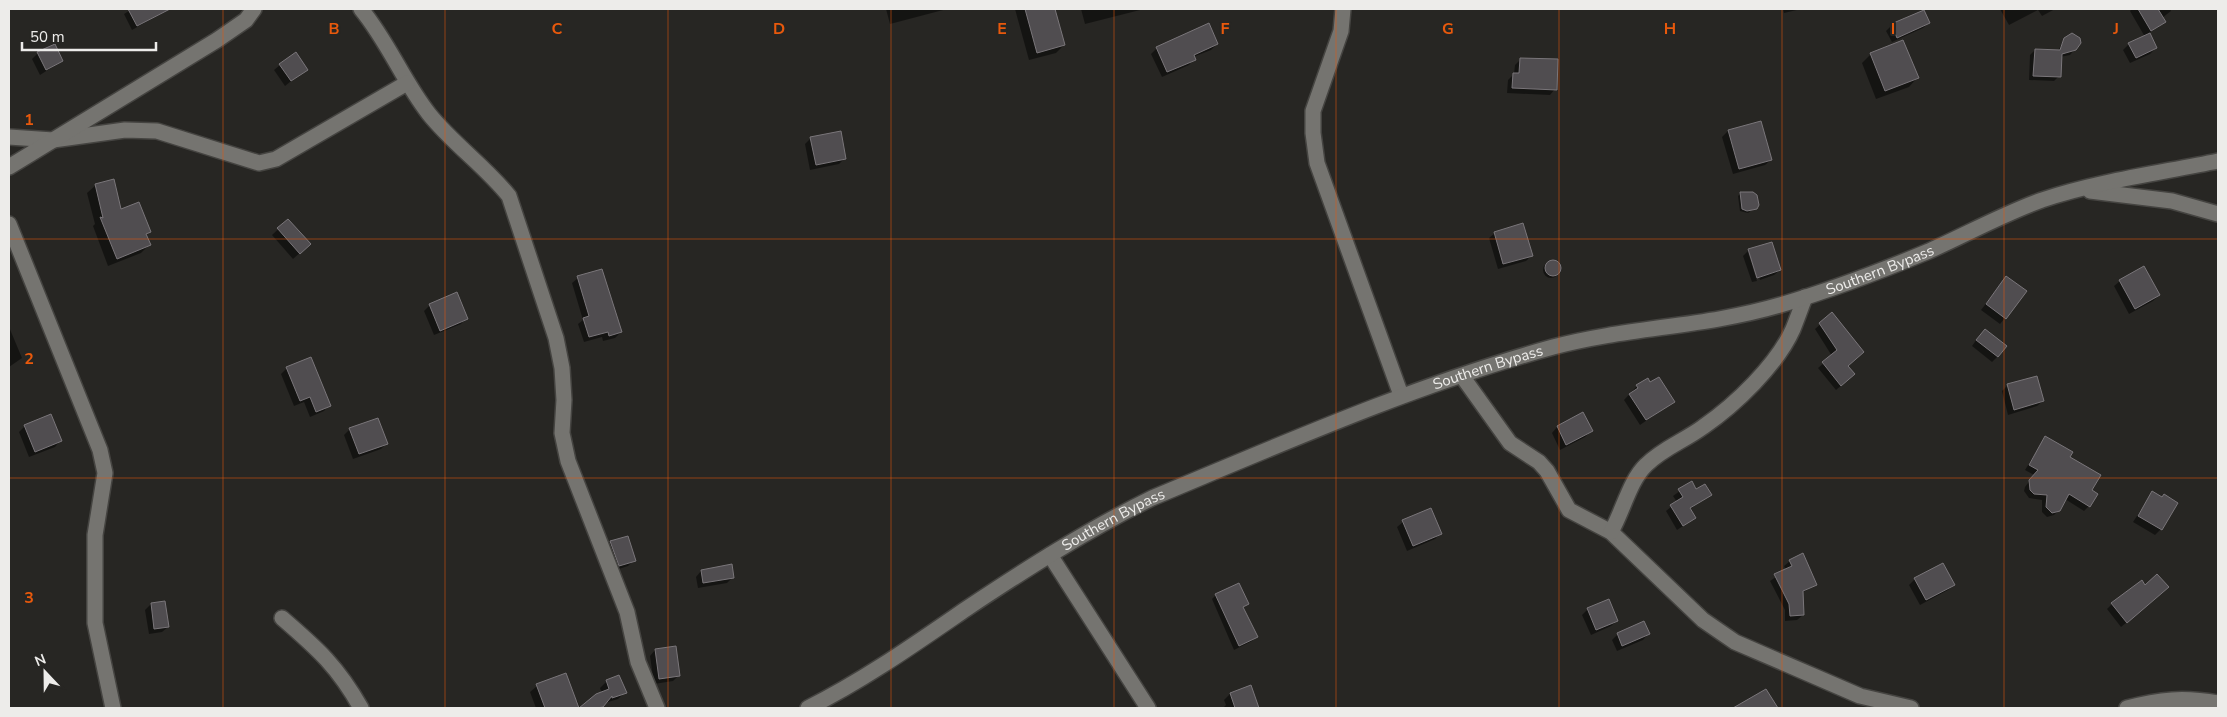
<svg xmlns="http://www.w3.org/2000/svg" width="2227" height="717" viewBox="0 0 2227 717" font-family="'Nunito Sans',sans-serif">
<rect width="100%" height="100%" fill="#272623"/>
<path fill="#0007" d="M132 9H169L132 30 124 14Z
M886 9H947L890 24Z
M1015 9H1054L1064 45 1056 53 1029 60Z
M1081 9H1144L1085 24Z
M1783 9H1801L1784 13Z
M2000 9H2055L2042 16 2038 10 2009 25Z
M2132 9H2170L2171 11 2162 18 2164 22 2149 33 2156 48 2150 54 2130 63 2123 50 2129 44 2145 37 2130 11Z
M1928 23 1923 28 1892 42 1886 31 1892 25Z
M2063 41 2075 49 2070 55 2060 57 2059 76 2054 81 2029 80 2030 55 2035 50 2058 51Z
M1217 44 1211 50 1193 57 1194 59 1189 65 1162 77 1151 54 1157 48Z
M38 53 62 61 40 75 32 59Z
M1871 54 1917 78 1909 87 1876 99 1862 63Z
M1521 59 1555 89 1550 95 1507 93 1508 80 1514 74 1515 65Z
M280 65 306 69 285 86 274 70Z
M1760 122 1771 160 1765 165 1733 174 1722 137 1728 131Z
M811 138 845 158 839 164 810 170 805 144Z
M96 185 120 211 149 232 146 236 149 245 141 253 108 266 93 226 95 224 87 193Z
M1741 193 1755 207 1748 213 1740 211 1738 196Z
M288 220 303 250 293 259 272 235Z
M1495 233 1532 255 1526 261 1498 269 1489 238Z
M1749 250 1780 270 1774 275 1760 280 1751 252H1748L1757 281 1752 282 1743 256Z
M1543 270a8 8 0 1 1 16 0a8 8 0 1 1-16 0Z
M578 278 621 332 615 338 603 341 602 337 584 342 578 324 583 320 572 283Z
M2120 281 2159 295 2153 301 2129 314 2114 286Z
M2001 284 2005 318 2000 324 1981 310Z
M430 305 466 318 461 324 434 335 424 311Z
M1832 314 1847 366 1849 379 1836 390 1818 368 1832 356 1815 329Z
M9 327 22 358 9 367Z
M1979 336 1998 356 1992 362 1972 346Z
M287 368 329 405 324 411 310 417 304 402 294 406 281 374Z
M2036 377 2043 401 2037 406 2008 415 2002 391 2007 386Z
M1647 380 1673 402 1640 425 1624 400 1637 386Z
M1582 414 1591 431 1585 437 1560 450 1552 433 1557 427Z
M25 426 60 441 55 447 29 457 19 432Z
M350 429 386 444 381 449 353 459 344 435Z
M2045 438 2069 457 2089 506 2084 511 2065 499 2059 510 2054 515 2047 517 2042 512V500L2029 498 2024 491 2025 487 2034 475 2025 470Z
M1691 483 1696 491 1710 495 1690 509 1695 518 1677 530 1666 511 1677 502 1673 496Z
M2152 493 2161 529 2155 535 2133 522Z
M1430 510 1441 533 1435 539 1407 551 1397 527 1403 522Z
M610 542 634 560 628 566 613 571 605 548Z
M1790 561 1815 584 1802 593 1803 615 1797 620 1785 621V610L1770 581 1786 570 1784 566Z
M701 571 733 577 727 583 698 588 696 577Z
M1915 579 1953 585 1948 590 1920 605 1909 585Z
M2163 592 2121 627 2107 609 2112 604Z
M1216 595 1247 604 1242 609 1256 637 1252 641 1234 650 1212 599Z
M151 604 168 627 162 632 149 634 145 610Z
M1588 609 1617 621 1611 626 1591 635 1582 615Z
M1618 634H1648L1643 640 1617 651 1612 640Z
M655 650 679 675 673 681 654 684 650 656Z
M565 675 575 701 577 700 580 708 602 694 600 688 607 681 625 692 618 699 605 703 600 708H536L530 692 537 686Z
M1251 687 1257 708H1223L1226 705 1224 700 1230 694Z"/>
<path fill="#504d50" stroke="#7a767a" d="M128 9H170L137 26Z
M1025 9H1055L1065 45 1037 53Z
M2138 9H2158L2166 22 2151 31Z
M1924 10 1930 23 1897 38 1891 24Z
M1209 23 1218 44 1194 55 1196 60 1167 72 1156 47Z
M2072 33 2080 38 2081 43 2076 50 2062 54 2061 77 2033 76 2035 49 2060 50 2064 38Z
M2150 33 2157 48 2136 58 2128 43Z
M1903 40 1919 78 1885 91 1870 53Z
M55 44 63 61 46 70 37 52Z
M296 52 308 70 291 81 279 64Z
M1520 58 1558 59 1557 90 1512 88 1513 73H1519Z
M1761 121 1772 160 1739 169 1728 130Z
M841 131 846 159 816 165 810 137Z
M114 179 121 209 139 202 151 232 146 234 151 245 117 259 100 217 103 218 95 184Z
M1740 192H1753L1757 195 1759 205 1757 209 1747 211 1742 209Z
M288 219 311 244 300 254 277 228Z
M1523 223 1533 256 1503 264 1494 232Z
M1772 242 1781 270 1757 278 1748 249Z
M1545 268a8 8 0 1 1 16 0a8 8 0 1 1-16 0Z
M2144 266 2160 295 2135 309 2119 280Z
M602 269 622 332 609 336 608 332 589 337 583 318 589 316 577 276Z
M2006 276 2027 291 2006 319 1986 304Z
M457 292 468 319 440 331 429 304Z
M1832 312 1864 352 1848 366 1855 374 1841 386 1822 362 1837 350 1819 323Z
M1985 329 2007 346 1998 357 1976 340Z
M311 357 331 406 316 412 310 397 300 401 286 367Z
M2037 376 2044 401 2014 410 2007 384Z
M1659 377 1675 402 1646 420 1629 394 1638 388 1636 385 1648 378 1650 382Z
M1583 412 1593 431 1566 445 1557 426Z
M51 414 62 441 35 452 24 425Z
M378 418 388 444 359 454 349 428Z
M2045 436 2073 452 2070 457 2101 475 2092 490 2098 494 2090 507 2069 494 2060 511 2052 513 2046 507 2047 495 2034 494 2030 490 2029 480 2038 470 2029 465Z
M1692 481 1696 489 1705 484 1712 495 1690 508 1696 518 1683 526 1670 505 1683 497 1678 489Z
M2152 491 2162 497 2164 494 2178 503 2162 530 2138 516Z
M1431 508 1442 534 1413 546 1402 520Z
M628 536 636 561 619 566 610 541Z
M1803 553 1817 585 1803 591 1804 615 1790 616 1789 604 1774 574 1792 566 1789 560Z
M1943 563 1955 585 1926 600 1914 578Z
M732 564 734 578 703 583 701 570Z
M2157 574 2169 587 2127 623 2111 603 2142 580 2145 585Z
M1239 583 1249 604 1243 607 1258 637 1239 646 1215 594Z
M1609 599 1618 621 1596 630 1587 608Z
M165 601 169 627 154 629 151 603Z
M1644 621 1650 634 1622 646 1617 633Z
M676 646 680 676 659 679 655 649Z
M566 673 579 708 596 694 609 689 606 680 619 675 627 693 612 698V696L603 707 597 708H545L536 684Z
M1251 685 1259 708H1235L1230 693Z
M1766 689 1778 708H1733Z"/>
<g fill="none" stroke-linecap="round" stroke-linejoin="round">
<g stroke="#454441" stroke-width="18">
<g id="minor">
<path d="M361 9C389 43 403 81 429 114 453 144 485 166 509 196L556 338 562 368 564 400 562 433 568 461 627 612 638 662 657 708"/>
<path d="M1343 9 1341 31 1313 111V133L1317 163 1401 395"/>
<path d="M9 137 53 140 125 130 157 131 259 163 276 159 407 83"/>
<path d="M9 167 217 40 246 20 254 9"/>
<path d="M2090 191 2172 201 2218 214"/>
<path d="M9 224 100 450 105 473 95 535V623L113 708"/>
<path d="M1462 376 1510 443 1539 462 1547 471 1569 510 1611 532 1703 620 1735 642 1823 680 1860 696 1911 708"/>
<path d="M1611 532C1623 511 1630 480 1646 465 1663 448 1684 441 1703 427 1735 405 1777 365 1793 329 1797 319 1801 308 1805 297"/>
<path d="M1050 555 1148 708"/>
<path d="M282 618C318 649 338 667 361 708"/>
<path id="s1" d="M808 708C864 680 915 644 966 609 1026 569 1087 530 1152 498 1284 443 1415 385 1553 347 1628 327 1706 327 1780 305 1831 290 1881 271 1929 251 1967 234 2003 214 2042 200 2099 181 2160 173 2218 161"/>
<path d="M2127 708C2160 699 2184 697 2218 703"/>
</g>
</g>
<use href="#minor" stroke="#757470" stroke-width="15"/>
</g>
<path fill="none" stroke="#e8590c" stroke-width="1" stroke-opacity="0.55" d="M223 9V708M445 9V708M668 9V708M891 9V708M1114 9V708M1336 9V708M1559 9V708M1782 9V708M2004 9V708M9 239H2218M9 478H2218"/>
<g text-anchor="middle" stroke-width="4" stroke-linejoin="round" paint-order="stroke">
<g font-size="15" fill="#edecea" stroke="#272623">
<text dy="5" stroke="none"><textPath href="#s1" startOffset="1169">Southern Bypass</textPath></text>
<text dy="5" stroke="none"><textPath href="#s1" startOffset="764">Southern Bypass</textPath></text>
<text dy="5" stroke="none"><textPath href="#s1" startOffset="359">Southern Bypass</textPath></text>
</g>
</g>
<g font-size="16" text-anchor="middle" font-weight="bold" fill="#e8590c" stroke="#272623" stroke-width="4" stroke-linejoin="round" paint-order="stroke">
<text x="334" y="34">B</text>
<text x="557" y="34">C</text>
<text x="779" y="34">D</text>
<text x="1002" y="34">E</text>
<text x="1225" y="34">F</text>
<text x="1448" y="34">G</text>
<text x="1670" y="34">H</text>
<text x="1893" y="34">I</text>
<text x="2116" y="34">J</text>
<text x="29" y="125">1</text>
<text x="29" y="364">2</text>
<text x="29" y="603">3</text>
</g>
<rect width="2227" height="717" fill="none" stroke="#edecea" stroke-width="20"/>
<g transform="translate(45 672) rotate(338)" stroke="#272623" stroke-width="4" paint-order="stroke">
<path d="M0-4L9 19L0 12L-9 19Z" fill="#edecea"/>
<text y="-8" font-size="14" font-weight="bold" text-anchor="middle" fill="#edecea">N</text>
</g>
<path d="M22 42v8h134v-8" fill="none" stroke="#edecea" stroke-width="2.5"/>
<text x="30" y="42" font-size="15" fill="#edecea" stroke="#272623" stroke-width="4" paint-order="stroke">50 m</text>
</svg>
